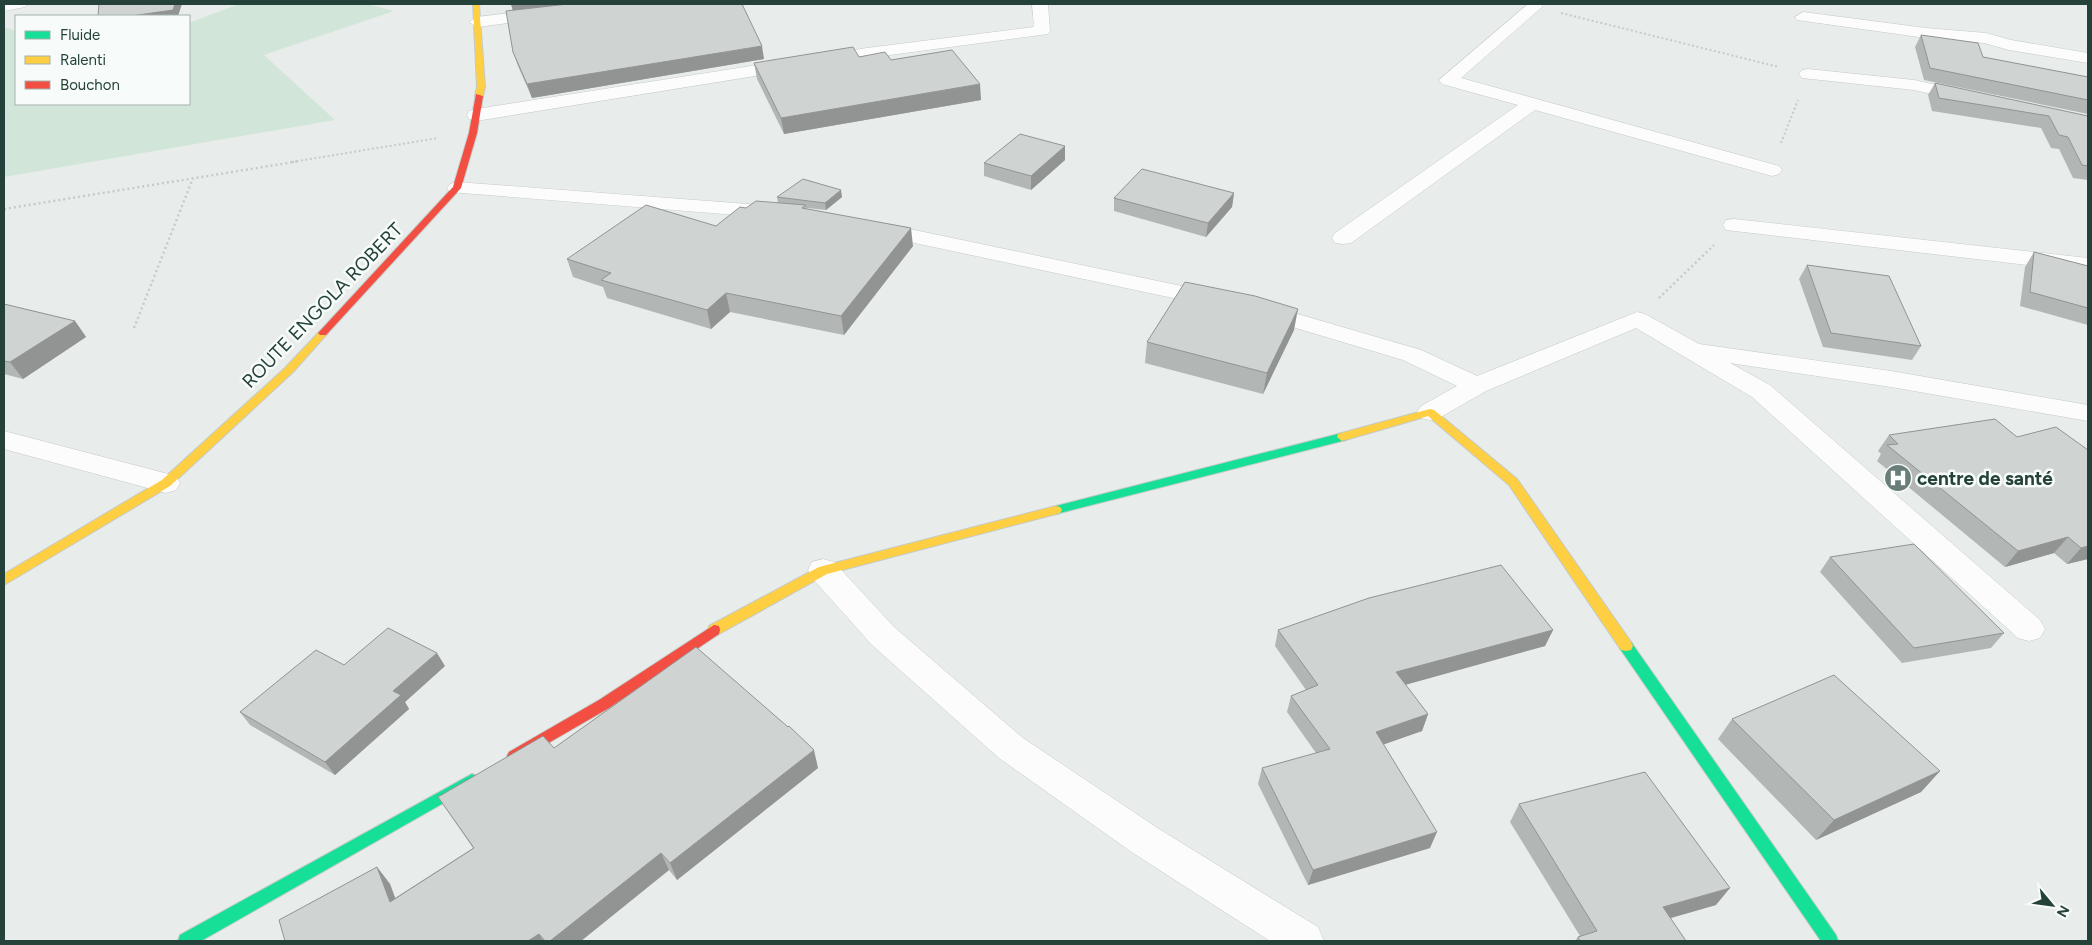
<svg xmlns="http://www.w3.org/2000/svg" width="2092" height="945" viewBox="0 0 2092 945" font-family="Figtree,sans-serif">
<rect width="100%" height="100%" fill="#e8edeb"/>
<path fill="#d1e6d8" d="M239 4H367L394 11 264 55 335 120 4 177V27L16 31V104H189V23Z"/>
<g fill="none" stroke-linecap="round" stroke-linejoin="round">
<g stroke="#c5cac8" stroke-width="1">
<path id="street" d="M4 4H27L25 7 4 11Z
M584 4H627L619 9 477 27 469 22 477 17Z
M1032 4H1048L1050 31 1048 34 867 58 476 121 469 119 467 115 469 111 476 109 867 48 1034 27Z
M1528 4H1541L1543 6 1461 78 1779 166 1782 170 1779 174 1772 176 1535 110 1351 243 1343 244 1335 243 1332 238 1335 233 1518 105 1442 84 1439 80Z
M1803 12 1926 28 1986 33 2011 40 2088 53V63L2009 50 1984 43 1926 38 1797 20 1795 17Z
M1808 69 1914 80 1973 93 1976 97 1973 101 1967 102 1914 90 1802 78 1799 74 1802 70Z
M457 182 774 206 781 208 784 212 781 216 774 218 450 192 447 188 450 184Z
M1734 219 2088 258V272L1726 230 1723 225 1726 220Z
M876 222 1215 293 1223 295 1227 300 1223 305 1215 307 868 233 865 228 868 223Z
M1260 303 1421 350 1477 376 1637 312 1645 314 1699 344 1891 371 2088 405V421L1891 387 1730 363 1770 385 2040 620 2045 629 2040 638 2029 641 2018 638 1752 397 1636 328 1486 391 1439 418 1430 420 1421 418 1417 412 1421 406 1457 386 1403 360 1252 315 1248 310 1252 305Z
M4 431 176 476 180 483 176 490 166 493 4 449Z
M823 559 834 562 894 627 1023 738 1159 829 1318 927 1324 941H1270L1133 853 999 758 872 645 812 578 808 570 812 562Z"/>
</g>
<g stroke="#c3cbc8" stroke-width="2">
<path id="fast" d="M1342 433 1346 434 1347 437 1346 440 1056 514 1050 510 1056 506Z
M1626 641 1631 642 1836 935 1838 941H1821L1621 650 1619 646 1621 642Z
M472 774 477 776 479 780 477 784 201 941H178L180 935Z"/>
</g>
<g stroke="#c3cbc8" stroke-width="2">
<path id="slow" d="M473 4H479L485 87 483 96 479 98 475 96 477 87Z
M323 330 326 331 328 333 326 335 293 372 170 486 4 585V574L162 480 285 368 320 331Z
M1430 409 1434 410 1517 479 1631 642 1633 646 1631 650 1626 651 1621 650 1509 485 1428 416 1342 441 1337 437 1338 434Z
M1056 506 1060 507 1062 510 1060 513 827 574 719 634 714 635 709 634 708 630 709 626 819 567Z"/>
</g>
<g stroke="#c3cbc8" stroke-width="2">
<path id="jam" d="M476 94 483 96 477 133 461 188 326 335H320L318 333 320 331 453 187 469 133Z
M714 625 719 626 720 630 719 634 609 708 519 760 514 762 509 760 507 756 509 752 599 700Z"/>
</g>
<path stroke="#c3ccca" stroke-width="2" stroke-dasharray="2 2.5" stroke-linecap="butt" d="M1561 13 1779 67
M1781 143 1798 100
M292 162 438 138"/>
<path stroke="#c3ccca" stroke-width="2.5" stroke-dasharray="2 3" stroke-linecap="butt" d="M4 209 300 161
M1659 298 1714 245
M134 328 193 178"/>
<use href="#street" fill="#fcfcfc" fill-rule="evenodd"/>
<use href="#fast" fill="#16e098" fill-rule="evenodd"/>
<use href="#slow" fill="#ffcf43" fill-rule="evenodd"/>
<use href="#jam" fill="#f24e42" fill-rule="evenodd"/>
</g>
<path fill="#b2b6b5" d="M511 4 764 59 532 98 518 66 513 52V11Z
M1921 35 1983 57 2088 77V114L1924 80 1915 47Z
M859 57 891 60 981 100 784 134 757 79 754 63Z
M1935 83 2088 116V180L2073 178 2059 149 2051 148 2041 128 1932 111 1928 95Z
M1065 160 1031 190 984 176V163Z
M1234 193 1232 207 1206 237 1114 211V198Z
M777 197H842L826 210 807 208V209L913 246 844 335 730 312 711 329 607 298 603 287 573 277 567 259 716 226 746 208 778 203Z
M2034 252 2088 266V325L2020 306 2025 267Z
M1807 265 1921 346 1912 360 1823 347 1799 279Z
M4 304 75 321 86 337 23 379 4 374Z
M1294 330 1263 394 1145 363 1147 342Z
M1889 435 2017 437 2088 559 2067 564 2054 553 2005 567 1877 461 1881 454 1878 451Z
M1830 557 2004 633 1991 648 1902 663 1820 572Z
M1278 630H1553L1545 646 1405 685 1428 714 1422 731 1383 744 1430 848 1308 885 1258 784 1262 768 1316 753 1287 712 1291 696 1306 690 1275 646Z
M344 665 445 666 405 702 409 709 335 775 250 725 240 712Z
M1732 719 1940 771 1921 792 1816 840 1718 739Z
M554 748 818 768 677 880 669 870 581 941H285L377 867 390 884 395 898 473 848 438 797Z
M1519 804 1716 905 1670 918 1686 941H1575L1578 937 1580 936 1510 822Z"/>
<path fill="#919493" d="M175 4H182L178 16H131Z
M511 4H571L513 11Z
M762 46 764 59 532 98 527 84Z
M980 84 981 100 784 134 781 118Z
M1065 146V160L1031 190V176Z
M841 190 842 197 826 210 825 203Z
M1234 193 1232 207 1206 237 1208 223Z
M911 228 913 246 844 335 841 316Z
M726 293 730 312 711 329 707 310Z
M1298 309 1294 330 1263 394 1267 373Z
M75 321 86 337 23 379 10 362Z
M2068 537 2054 553 2005 567 2018 551Z
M2088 546V559L2067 564 2081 548Z
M1553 630 1545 646 1390 689 1396 672Z
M437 653 445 666 405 702 409 709 335 775 325 762 393 691Z
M1428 714 1422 731 1371 749 1376 732Z
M814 750 818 768 677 880 670 863Z
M1940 771 1921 792 1816 840 1834 820Z
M1437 832 1430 848 1308 885 1313 870Z
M661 853 669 870 581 941H550Z
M377 867 390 884 403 919 390 902Z
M1730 888 1716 905 1650 924 1663 907Z
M539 934 543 941H528Z"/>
<path fill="#cfd4d2" stroke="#919493" d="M99 4H175L173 10 131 16H98Z
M568 4H742L762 46 527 84 513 52 506 11Z
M1921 35 1978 43 1983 57 2088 77V100L1930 68Z
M853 47 859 57 885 52 891 60 952 50 980 84 781 118 754 63Z
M1935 83 2088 116V166L2082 165 2068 137 2059 135 2049 116 1939 98Z
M1020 134 1065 146 1031 176 984 163Z
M1142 169 1234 193 1208 223 1114 198Z
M803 179 841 190 825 203 777 197Z
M756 201 806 205 802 208 911 228 841 316 726 293 707 310 601 280 611 273 567 259 646 205 716 226 740 207 746 208Z
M2034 252 2088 266V308L2030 292Z
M1807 265 1889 276 1921 346 1831 333Z
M1185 282 1255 296 1298 309 1267 373 1147 342Z
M4 304 75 321 10 362 4 361Z
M1995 419 2017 437 2056 427 2088 450V546L2081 548 2068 537 2018 551 1887 445 1898 444 1889 435Z
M1914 544 2004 633 1914 648 1830 557Z
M1501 565 1553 630 1396 672 1428 714 1376 732 1437 832 1313 870 1262 768 1330 749 1291 696 1318 685 1278 630 1369 598Z
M388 628 437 653 393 691 401 695 325 762 240 712 316 650 344 665Z
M696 647 788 727 789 726 814 750 670 863 661 853 550 941H545L539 934 528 941H285L279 920 377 867 390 902 474 848 438 797 543 736 554 748Z
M1834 675 1940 771 1834 820 1732 719Z
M1645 772 1730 888 1663 907 1686 941H1580L1578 937 1597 931 1519 804Z"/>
<defs>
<g id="hospital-disc" transform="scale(1.4375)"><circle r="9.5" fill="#697e78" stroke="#f7fbf9"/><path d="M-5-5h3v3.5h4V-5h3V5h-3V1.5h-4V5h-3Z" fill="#fff"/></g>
</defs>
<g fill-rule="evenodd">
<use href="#hospital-disc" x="1898" y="478"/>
</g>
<g text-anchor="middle" stroke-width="5" stroke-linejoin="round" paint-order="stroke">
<g font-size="19" fill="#24423a" stroke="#f7fbf9">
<text transform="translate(322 305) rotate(-46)" y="7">ROUTE ENGOLA ROBERT</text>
</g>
<g font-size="19" font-weight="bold" fill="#24423a" stroke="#f7fbf9" text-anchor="start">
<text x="1917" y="485">centre de santé</text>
</g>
</g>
<rect width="2092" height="945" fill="none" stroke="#24423a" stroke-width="10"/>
<rect x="15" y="15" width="175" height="90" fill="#f7fbf9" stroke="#a3b1ad"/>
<rect x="25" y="31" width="25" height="8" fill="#16e098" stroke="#a3b1ad"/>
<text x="60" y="40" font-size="15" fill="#24423a">Fluide</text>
<rect x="25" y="56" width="25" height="8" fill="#ffcf43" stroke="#a3b1ad"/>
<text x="60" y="65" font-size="15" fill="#24423a">Ralenti</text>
<rect x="25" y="81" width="25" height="8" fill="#f24e42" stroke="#a3b1ad"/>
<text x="60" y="90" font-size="15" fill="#24423a">Bouchon</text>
<g transform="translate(2052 905) rotate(119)" stroke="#f7fbf9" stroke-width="4" paint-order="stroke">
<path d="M0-4L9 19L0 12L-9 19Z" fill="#24423a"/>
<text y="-8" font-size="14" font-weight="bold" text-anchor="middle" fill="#24423a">N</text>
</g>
</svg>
